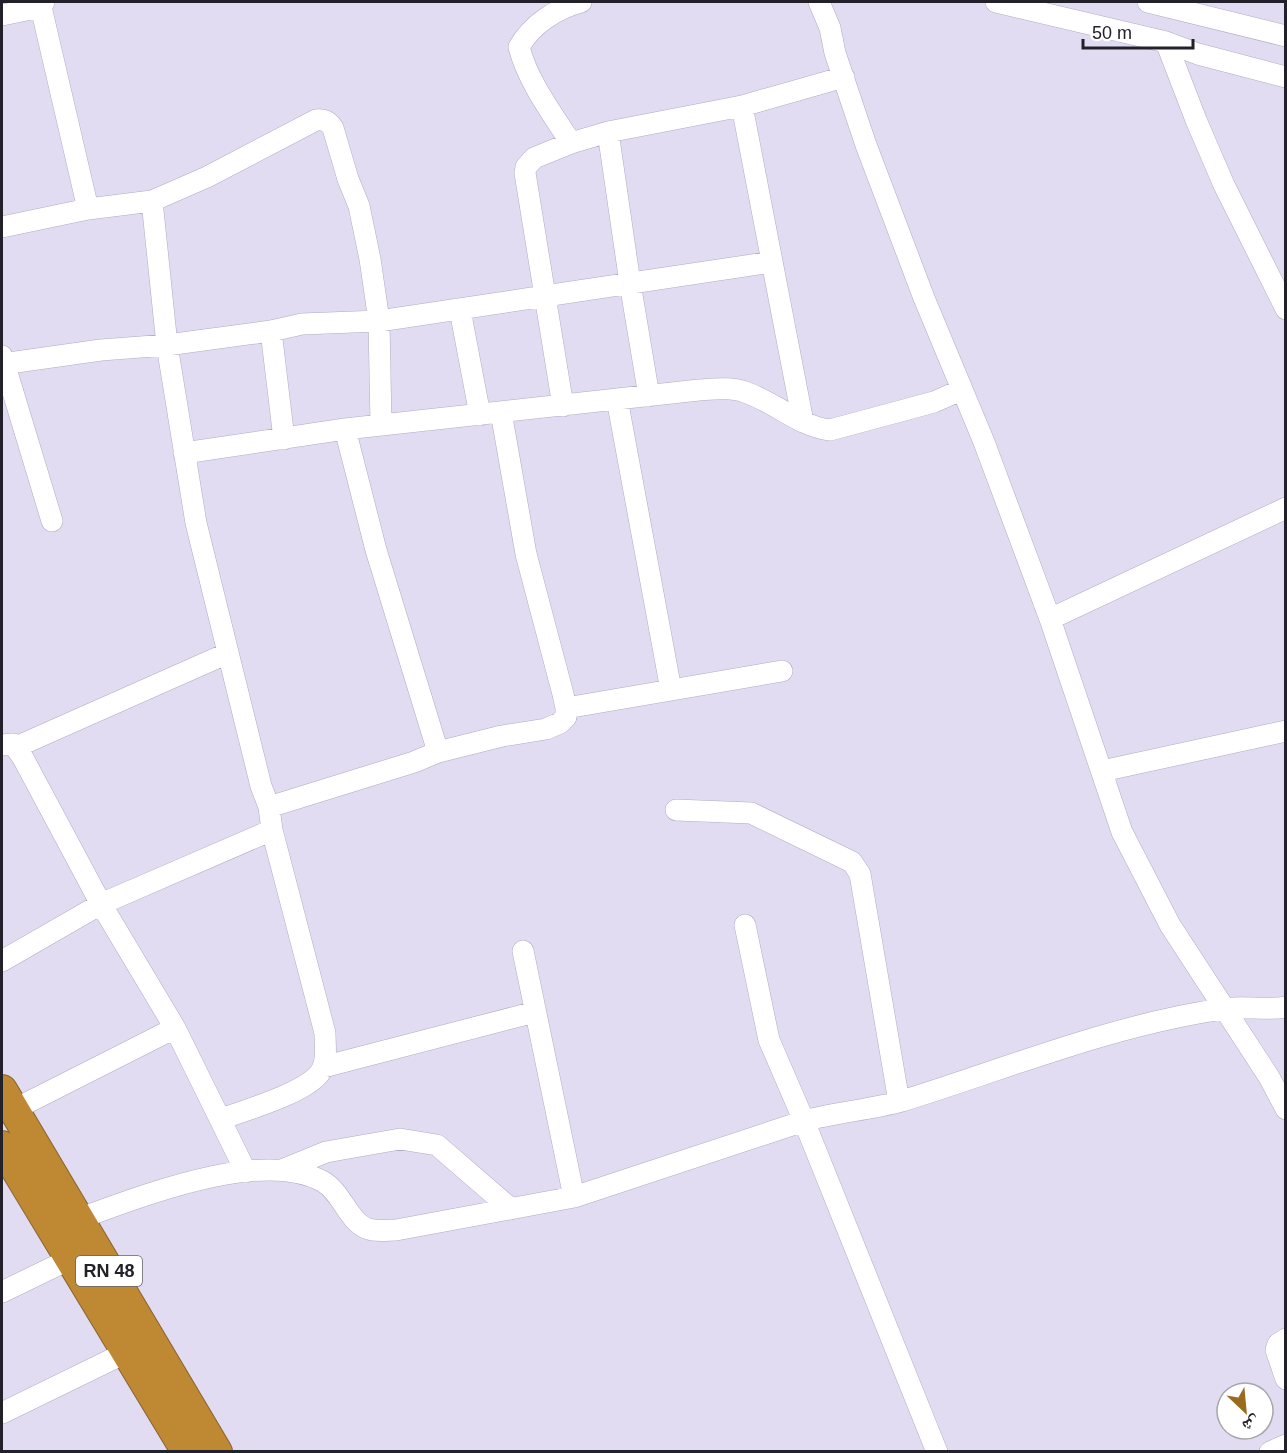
<svg xmlns="http://www.w3.org/2000/svg" width="1287" height="1453" viewBox="0 0 1287 1453" font-family="Helvetica,'Noto Naskh Arabic',sans-serif">
<rect width="100%" height="100%" fill="#e1dcf2"/>
<g fill="none" stroke-linecap="round" stroke-linejoin="round">
<g stroke="#b0acc1" stroke-width="22">
<path id="minor" d="M44 2 41 7 88 209
M819 2 830 28 835 53 866 145 924 298 984 442 1050 619 1122 832 1170 925 1269 1077 1286 1109
M996 2 1166 42 1198 54 1286 77
M1148 2 1286 36
M2 15 41 7
M1166 42 1196 120 1224 185 1286 309
M742 106 803 422
M608 132 630 283 649 396
M571 143C552 113 528 82 519 47 532 24 556 9 581 2
M152 201 167 345 196 523 261 786 269 807 272 830 325 1033C325 1047 328 1063 319 1074 302 1094 246 1110 221 1119
M2 227 88 209 152 201 207 177 316 120C324 119 328 121 333 128L348 179 359 206 370 259 379 321 381 425
M772 262 545 296 525 173 526 167 534 158 571 143 608 132 742 106 844 77
M460 310 480 415
M271 331 284 439
M2 356 52 521
M2 364 101 350 167 345 271 331 302 324 379 321 545 296 563 406
M617 399 671 690
M345 429 376 550 438 752
M184 453 345 429 699 390C714 389 731 387 745 392 775 402 798 426 830 430L934 402 961 390
M1050 619 1286 508
M566 708 782 671
M2 745 13 744 23 758 101 904 175 1028 246 1172
M16 747 228 653
M1102 771 1286 731
M269 807 414 762 438 752 502 736 546 729 560 723 566 717V708L563 694 526 554 501 412
M676 810 751 813 852 862 860 874 899 1102
M523 951 574 1197
M2 961 101 904 272 830
M323 1067 535 1012
M15 1109 175 1028
M282 1170 326 1152 400 1139 437 1145 511 1209
M78 1219C140 1197 260 1148 322 1181 344 1193 349 1227 373 1230 381 1231 389 1230 396 1230L574 1197 804 1121 769 1040 745 925
M2 1292 70 1259
M1286 1339 1278 1344 1276 1350 1286 1379
M2 1413 127 1352
M937 1452 804 1121C836 1112 870 1110 902 1101 1008 1068 1112 1025 1222 1009 1243 1005 1264 1011 1286 1007
M1270 1452 1286 1445"/>
</g>
<g stroke="#88642f" stroke-width="32">
<path id="highway" d="M2 1090 217 1452
M2 1146 187 1452"/>
</g>
<use href="#minor" stroke="#fff" stroke-width="21"/>
<use href="#highway" stroke="#bf8833" stroke-width="30"/>
</g>
<g text-anchor="middle" stroke-width="4.5" stroke-linejoin="round" paint-order="stroke">
<rect fill="#fff" stroke="#646368" stroke-width="1.5" x="76" y="1256" width="66" height="30" rx="4.5"/>
<g font-size="18" font-weight="bold" fill="#222028">
<text x="109" y="1277">RN 48</text>
</g>
</g>
<rect width="1287" height="1453" fill="none" stroke="#222028" stroke-width="6"/>
<g transform="translate(1245 1411) rotate(154)"><circle r="28" fill="#ffffff" stroke="#a7a6a9" stroke-width="1.5"/>
<path d="M0-4.5L10 22L0 15L-10 22Z" fill="#9a6b1c"/>
<text y="-9" font-size="16" font-weight="bold" text-anchor="middle" fill="#222028">ش</text>
</g>
<path d="M1083 39v9h110v-9" fill="none" stroke="#222028" stroke-width="3"/>
<text x="1092" y="39" font-size="18" fill="#222028" stroke="#ffffff" stroke-width="4.5" paint-order="stroke">50 m</text>
</svg>
